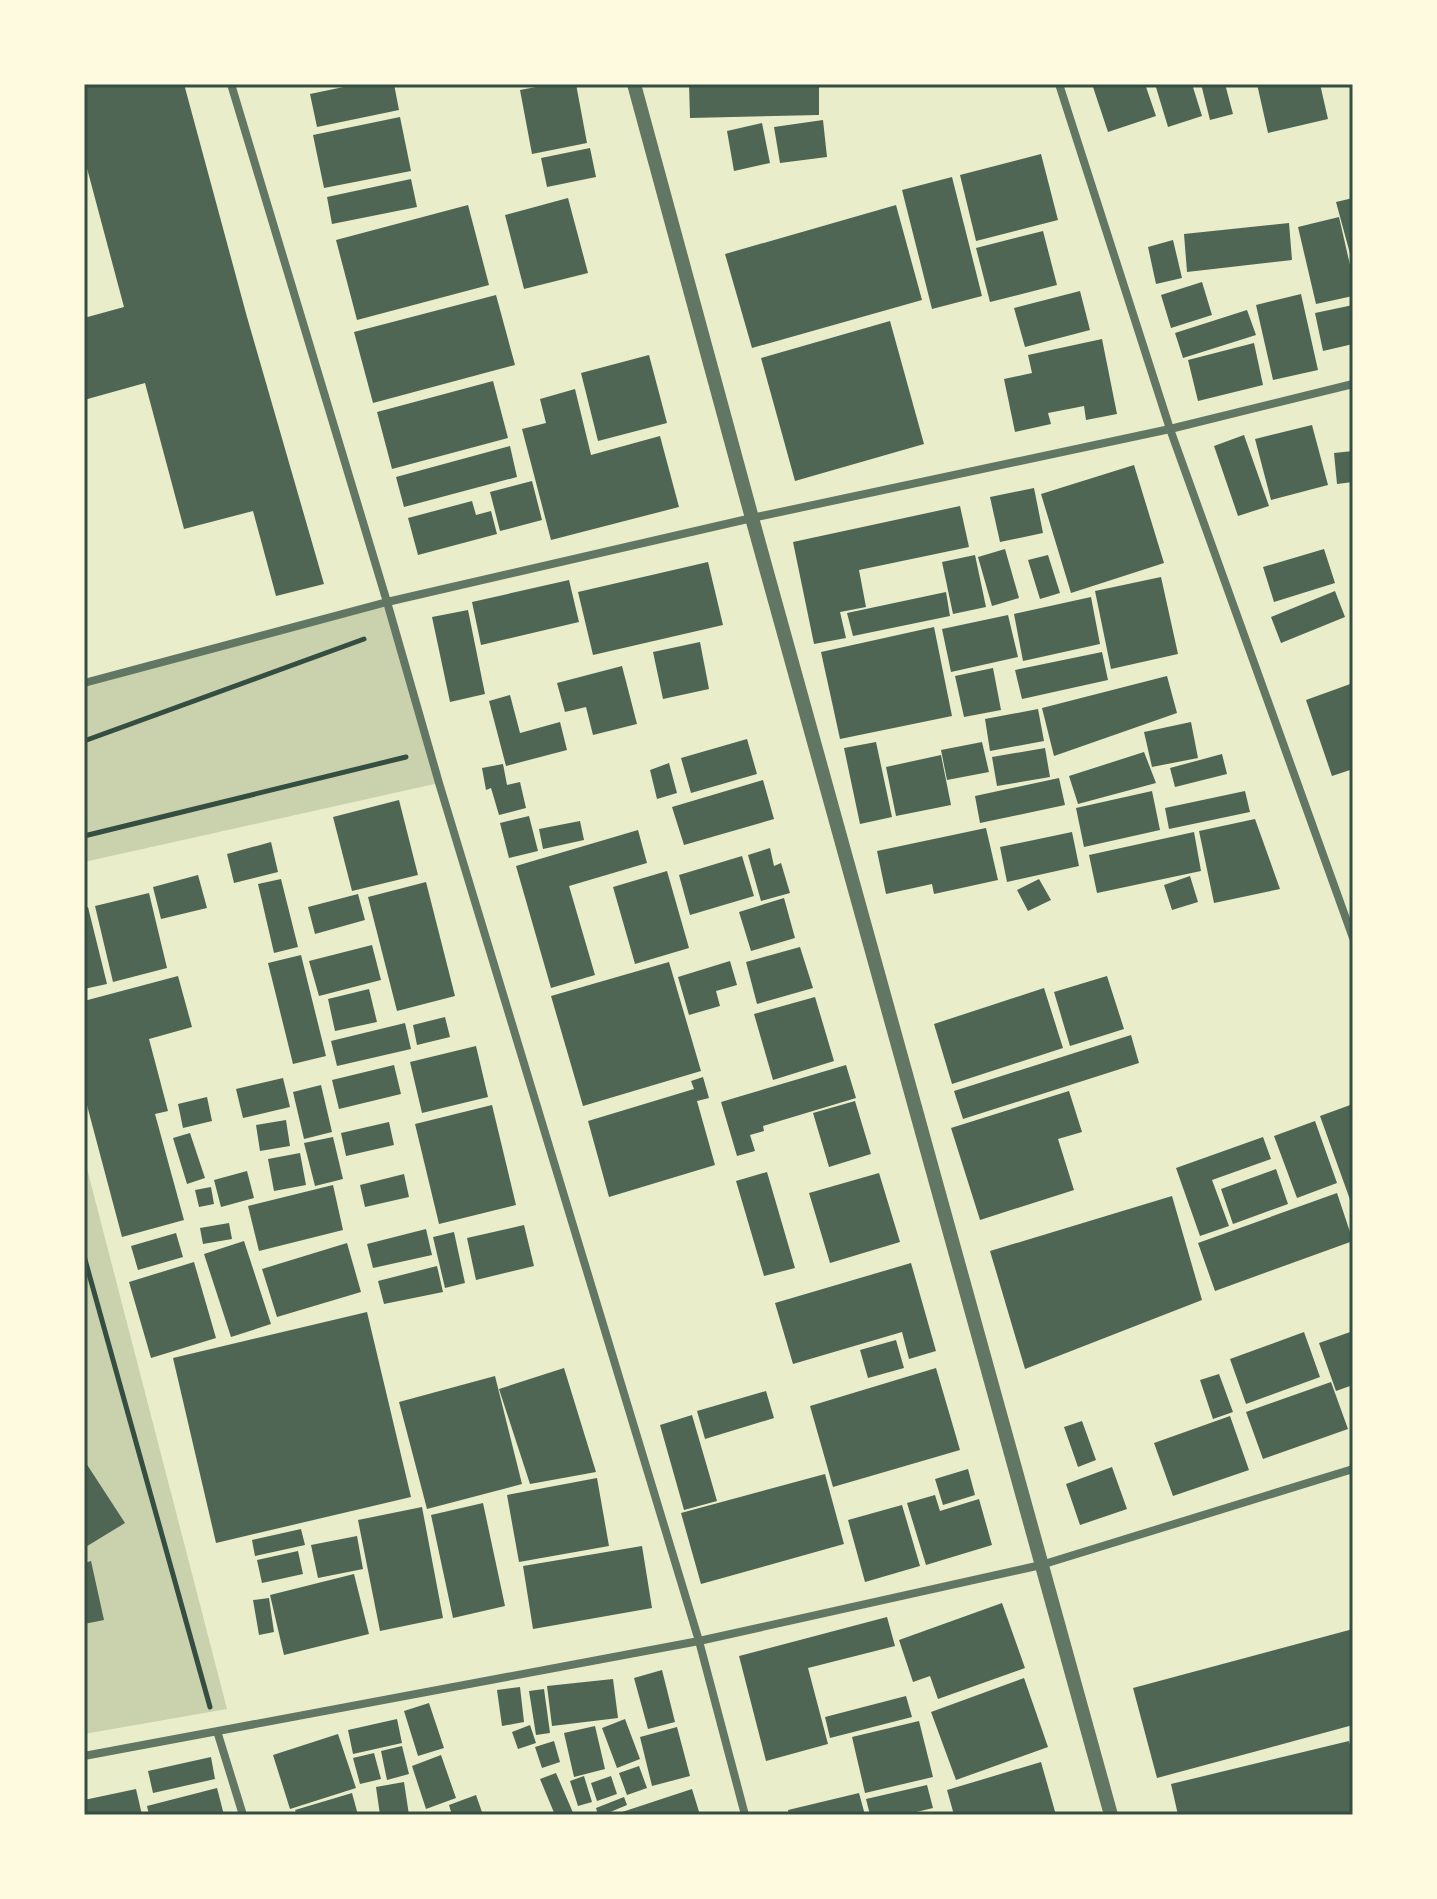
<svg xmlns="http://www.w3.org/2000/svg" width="1437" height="1899" viewBox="0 0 1437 1899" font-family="Montserrat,sans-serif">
<rect width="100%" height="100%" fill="#e9edc9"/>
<path fill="#cad2ad" d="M387 602 439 783 84 862V683Z
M84 1157 227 1709 84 1734Z"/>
<path fill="#4f6655" d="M84 84H184L247 317 324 584 276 596 253 511 184 529 145 383 84 400V318L124 307 84 157Z
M358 84H394L399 110 317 127 310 94Z
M552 84H576L587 143 532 154 520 90Z
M689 84H819V115L690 118Z
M1092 84H1145L1156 116 1108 132Z
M1155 84H1192L1202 116 1168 127Z
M1201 84H1225L1233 114 1210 120Z
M1257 84H1320L1328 119 1268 133Z
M400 117 411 171 324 188 313 135Z
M823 120 827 157 780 163 774 127Z
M762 123 770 163 734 171 727 131Z
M590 148 596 177 547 187 541 158Z
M1041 154 1058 220 976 241 960 175Z
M952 177 982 296 932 309 902 190Z
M411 179 417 207 332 224 327 197Z
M568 198 588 273 524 289 505 215Z
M1353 198V261H1352L1336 202Z
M468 205 489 285 357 320 336 240Z
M896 205 922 300 752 348 725 254Z
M1339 217 1353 278V296L1316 304 1298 227Z
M1289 223 1292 260 1187 272 1184 234Z
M1043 231 1057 285 990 302 976 248Z
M1173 240 1182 278 1156 284 1148 247Z
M1202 282 1212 315 1171 328 1161 295Z
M1080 291 1090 330 1025 347 1014 308Z
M1301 294 1318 370 1273 380 1256 305Z
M496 295 515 365 373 403 354 332Z
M1353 305V344L1323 351 1315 313Z
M1247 310 1256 335 1183 358 1175 333Z
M890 321 924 444 795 481 761 358Z
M1102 339 1117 414 1086 420 1084 406 1048 413 1051 424 1015 432 1004 379 1032 373 1028 355Z
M1254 343 1263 385 1198 401 1188 360Z
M649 355 667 423 598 441 581 373Z
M493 381 508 438 392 469 377 412Z
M575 389 591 455 660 436 679 507 551 540 522 429 546 423 540 399Z
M1312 425 1328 485 1271 500 1255 439Z
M1244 435 1269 506 1238 516 1214 446Z
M510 446 517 477 404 507 396 477Z
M1353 451V482L1337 484 1334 453Z
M1134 465 1164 563 1071 593 1041 494Z
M532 481 542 520 500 531 490 492Z
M1034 488 1043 533 1000 542 990 497Z
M472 501 476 515 491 511 497 534 418 555 408 518Z
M960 506 969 547 859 570 866 607 840 612 846 638 814 644 793 542Z
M1005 549 1019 598 992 606 978 557Z
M1324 549 1335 583 1274 602 1263 567Z
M975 555 986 607 953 614 942 562Z
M1048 555 1060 593 1040 599 1028 560Z
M708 562 723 625 593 655 578 592Z
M1161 577 1178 654 1111 669 1095 591Z
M569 580 579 622 481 645 472 602Z
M1335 591 1345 617 1281 643 1271 617Z
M946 592 950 616 853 636 847 613Z
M1091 597 1100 644 1023 661 1014 614Z
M468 610 485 694 450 702 432 617Z
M1008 615 1018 657 951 672 942 629Z
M934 627 952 716 840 739 821 652Z
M700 642 709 689 663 699 653 652Z
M1102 652 1108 680 1022 699 1015 670Z
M622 666 637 724 593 735 586 707 565 712 557 683Z
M993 668 1001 710 964 717 955 676Z
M1167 676 1177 713 1054 756 1042 708Z
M1353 683V769L1332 776 1306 700Z
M510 695 520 733 560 722 567 750 506 766 489 701Z
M1038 709 1044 741 990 751 985 719Z
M1191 722 1198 758 1152 767 1144 732Z
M747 739 757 774 691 793 681 758Z
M876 742 892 817 860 824 844 748Z
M982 742 989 772 947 780 941 750Z
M1045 748 1050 777 997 786 992 757Z
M1144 752 1156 783 1078 804 1069 776Z
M1222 754 1227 774 1175 787 1170 768Z
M941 755 951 805 896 816 886 767Z
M669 763 677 793 657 799 650 770Z
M503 764 507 785 520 782 526 808 499 815 491 788 486 790 482 768Z
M1059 778 1065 805 980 823 975 796Z
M763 780 774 819 684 845 672 807Z
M1152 791 1160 830 1084 847 1076 808Z
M1245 791 1250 812 1169 829 1165 808Z
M399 800 418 875 352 891 333 817Z
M529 816 538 851 509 858 500 823Z
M1255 819 1280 889 1214 903 1199 831Z
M580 821 584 840 543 849 539 829Z
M986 828 998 880 934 894 932 884 886 894 877 851Z
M638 830 647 863 569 886 595 975 551 988 516 866Z
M1072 832 1079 866 1007 882 1000 847Z
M1194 832 1201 871 1097 893 1089 855Z
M271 842 278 872 234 883 227 854Z
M770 848 774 866 781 863 790 893 761 901 748 855Z
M742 856 754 896 690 915 679 875Z
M667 871 689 948 635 964 613 887Z
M198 875 207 908 161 919 153 887Z
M1190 876 1198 902 1172 910 1164 885Z
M281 879 298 947 274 953 258 884Z
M1039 879 1051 900 1028 911 1017 890Z
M426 882 455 996 397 1011 368 897Z
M149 893 167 968 113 982 95 906Z
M358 894 365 920 315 934 308 907Z
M784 898 795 938 751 951 739 912Z
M88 907 107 984 84 989V908Z
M372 945 381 980 319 996 309 961Z
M800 947 813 988 757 1004 746 962Z
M301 955 326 1056 293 1064 268 963Z
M730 961 737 985 716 991 720 1006 689 1015 678 977Z
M669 962 701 1071 583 1106 551 996Z
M178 976 192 1027 149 1039 168 1111 155 1114 184 1220 122 1237 84 1094V1001Z
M1107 976 1124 1029 1070 1046 1054 992Z
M1044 988 1063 1048 952 1084 934 1024Z
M369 989 377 1022 335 1031 328 999Z
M815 997 834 1061 773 1080 754 1014Z
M445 1017 450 1037 417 1045 413 1025Z
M405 1023 411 1049 337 1066 331 1041Z
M1131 1035 1139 1063 963 1119 954 1091Z
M476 1046 488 1097 422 1113 410 1062Z
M394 1065 401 1094 339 1109 332 1080Z
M846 1065 856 1098 763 1126 764 1131 750 1135 755 1151 737 1156 721 1102Z
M703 1077 709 1098 697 1101 715 1165 609 1197 588 1121 694 1089 691 1081Z
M283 1078 290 1107 243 1118 236 1089Z
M321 1085 332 1132 304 1139 293 1092Z
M1069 1091 1082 1132 1058 1139 1074 1190 980 1220 951 1128Z
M207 1097 212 1121 183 1128 178 1104Z
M855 1101 871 1154 829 1167 813 1113Z
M1353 1104V1208L1320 1116Z
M492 1105 516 1205 439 1224 415 1124Z
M286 1120 290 1146 260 1151 256 1125Z
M1315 1121 1337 1183 1297 1198 1274 1136Z
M389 1122 394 1145 346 1156 341 1133Z
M190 1133 205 1178 187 1184 173 1138Z
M333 1137 343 1179 315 1186 304 1143Z
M1263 1137 1271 1159 1212 1180 1229 1226 1200 1236 1176 1168Z
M300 1153 306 1185 274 1191 268 1159Z
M1276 1169 1288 1204 1233 1224 1221 1189Z
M247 1171 254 1198 221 1207 214 1180Z
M767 1172 795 1268 764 1276 736 1181Z
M879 1173 900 1242 830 1263 809 1193Z
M404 1174 409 1197 365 1207 360 1185Z
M333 1185 343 1230 259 1251 248 1206Z
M211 1187 214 1204 199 1207 195 1190Z
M1337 1193 1353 1241 1215 1291 1198 1243Z
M1172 1196 1202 1300 1025 1369 990 1251Z
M229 1223 232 1239 203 1244 200 1228Z
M524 1225 534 1266 476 1280 467 1238Z
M426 1229 432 1255 373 1268 367 1244Z
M454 1232 465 1283 445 1288 433 1237Z
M176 1233 183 1257 138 1270 131 1246Z
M244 1241 271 1324 231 1337 204 1254Z
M347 1243 361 1292 277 1317 262 1269Z
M194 1262 216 1338 151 1358 129 1282Z
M911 1263 936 1351 909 1359 902 1332 793 1364 775 1303Z
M437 1266 443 1292 384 1304 378 1281Z
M367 1312 411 1497 216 1543 173 1358Z
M1353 1331V1385L1336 1391 1319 1343Z
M1304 1332 1320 1377 1246 1404 1230 1359Z
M896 1340 904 1368 868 1378 860 1350Z
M564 1368 596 1472 530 1484 499 1389Z
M936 1368 960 1450 833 1487 810 1406Z
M1219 1374 1233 1412 1213 1419 1200 1380Z
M495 1376 522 1484 427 1509 399 1402Z
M1331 1382 1348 1429 1263 1459 1246 1412Z
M766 1391 774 1418 705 1439 697 1411Z
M692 1415 717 1501 684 1510 660 1425Z
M1230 1416 1249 1470 1173 1496 1154 1443Z
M1082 1421 1096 1460 1078 1467 1064 1427Z
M84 1460 125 1523 84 1548Z
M1112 1467 1127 1509 1080 1525 1066 1484Z
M968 1469 975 1495 943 1505 935 1479Z
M825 1474 844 1544 701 1584 681 1513Z
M597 1478 609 1546 519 1562 507 1495Z
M935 1495 940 1511 979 1499 992 1545 926 1565 907 1503Z
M483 1503 505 1606 453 1618 431 1515Z
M902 1505 920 1566 865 1582 848 1520Z
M422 1507 443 1618 380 1631 358 1520Z
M301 1529 305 1545 255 1556 252 1540Z
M357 1536 363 1569 318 1578 311 1545Z
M642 1546 652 1608 533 1629 523 1566Z
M298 1551 303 1574 262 1583 257 1560Z
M91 1561 104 1620 84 1624V1563Z
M354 1574 369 1634 284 1655 270 1595Z
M269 1598 274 1632 259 1635 253 1600Z
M1002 1603 1025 1668 938 1699 930 1676 913 1682 899 1640Z
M887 1617 895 1646 808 1668 828 1744 766 1761 739 1656Z
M1353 1629V1725L1157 1778 1133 1688Z
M662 1670 675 1722 648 1729 634 1678Z
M1024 1678 1048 1747 956 1780 931 1712Z
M613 1679 618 1718 552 1726 547 1686Z
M520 1687 524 1722 502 1726 497 1690Z
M544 1689 550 1733 536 1735 529 1691Z
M906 1696 912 1717 830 1738 825 1717Z
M429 1703 444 1748 418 1756 404 1711Z
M397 1719 402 1743 353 1754 348 1730Z
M625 1719 640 1759 617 1768 602 1728Z
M919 1721 933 1777 865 1793 852 1737Z
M530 1725 536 1743 518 1749 512 1732Z
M595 1726 605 1769 574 1777 564 1733Z
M677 1727 690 1776 652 1786 640 1737Z
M338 1734 356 1788 290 1809 273 1755Z
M554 1741 560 1762 542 1768 535 1747Z
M1349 1741 1353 1757V1815H1178L1171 1784Z
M402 1746 409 1774 387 1780 381 1751Z
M374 1753 381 1779 360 1784 353 1758Z
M441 1755 456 1798 426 1809 412 1766Z
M211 1757 215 1779 153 1793 148 1771Z
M1041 1762 1056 1815H954L947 1790Z
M639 1766 647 1788 627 1795 619 1773Z
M556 1773 574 1815H555L540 1779Z
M584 1776 592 1802 578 1806 570 1781Z
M611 1776 617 1794 597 1801 591 1783Z
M404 1782 409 1815H380L376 1787Z
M927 1785 933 1808 904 1815H870L866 1799Z
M217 1788 224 1815H149L147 1806Z
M136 1789 142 1815H84V1800Z
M692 1789 700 1815H616V1814Z
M352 1793 358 1815H297L295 1810Z
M859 1793 865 1815H789L788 1810Z
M476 1795 483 1815H452L449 1805Z
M624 1797 627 1805 603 1815H598L596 1808Z"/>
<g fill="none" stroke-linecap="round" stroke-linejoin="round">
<path stroke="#344e41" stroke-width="5" d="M84 741 364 639
M84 836 406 757
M84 1256 210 1707"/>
<path stroke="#617663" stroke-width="8" d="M231 84 387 602 439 783 699 1641 745 1815
M1059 84 1170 429 1353 938
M84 683 387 602 752 518 1170 429 1353 384
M217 1731 243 1815
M84 1756 699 1641 1041 1565 1353 1469"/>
<path stroke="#617663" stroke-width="14" d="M634 84 752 518 1111 1815"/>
</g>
<rect width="1437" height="1899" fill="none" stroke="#fefae0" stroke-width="172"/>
<rect x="86" y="86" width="1265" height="1727" fill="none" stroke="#344e41" stroke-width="3"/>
</svg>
